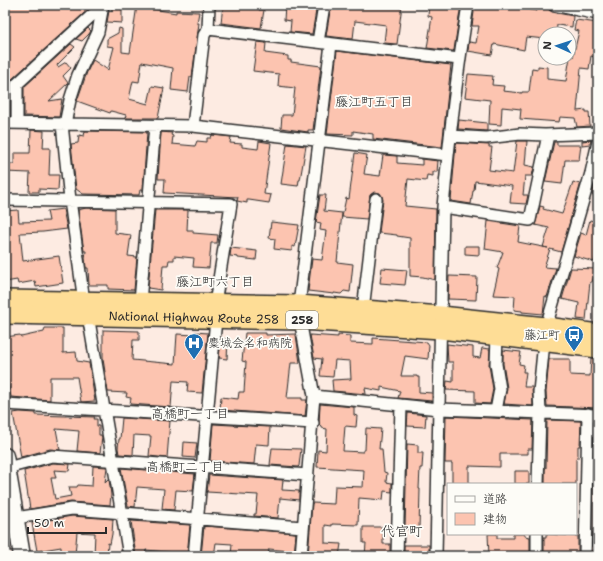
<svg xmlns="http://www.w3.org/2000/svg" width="603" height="561" viewBox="0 0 603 561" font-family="'Shantell Sans','Klee One',sans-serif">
<rect width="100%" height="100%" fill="#fdebe2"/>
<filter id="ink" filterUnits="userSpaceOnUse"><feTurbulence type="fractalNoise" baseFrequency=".025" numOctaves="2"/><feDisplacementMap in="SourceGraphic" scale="8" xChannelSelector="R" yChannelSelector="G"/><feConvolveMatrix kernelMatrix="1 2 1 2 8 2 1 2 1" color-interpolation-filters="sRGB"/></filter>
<g filter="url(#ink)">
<path fill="#fcc4b0" stroke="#2b2b2b" d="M5 5H93L12 79 10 84V96H5Z
M112 5H122V23L107 22 109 11H112Z
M137 5H147V8L176 13V11L199 12 197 23H199L198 31 192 77H190L188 92 171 90 173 68 142 62 139 82 133 81 129 99 148 104 152 86 164 88 158 118H125L126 115 111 111 110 113 77 101 87 72 93 60 108 70 114 47 107 46V39L118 33 119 28 122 29V52L130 53Z
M223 5H260L259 10H264L261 28 221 23Z
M285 5H317L312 34 290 32 291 21 284 20Z
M331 5H402L397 44 384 43 386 25 355 21 353 39 326 36Z
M429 5H461L454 50 453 51 427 48 432 17 428 16Z
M475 5H502L537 11V5H547L549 10 552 12 573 16 572 27 557 25 556 34H545V39L526 37 524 50 494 44 492 55 468 51 469 42 476 43 479 26H472Z
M576 20 598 23V58L591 56 589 69 581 68 577 111 586 110V112H589L590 126 577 127 575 118 560 117 559 122 520 119 521 109 502 107 501 125 489 124 490 100 465 97 468 74 493 76 492 85 504 86 503 91 522 93V92H529L532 68 538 69V66L547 67V79L566 81 570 57H573L579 31 574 30Z
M88 28 91 31 89 34 82 41 76 39Z
M257 42 266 43 265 53 288 56V60H291V62L321 66 313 130H308V132L281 128 282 115H292L295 88 278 86 279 74 253 71Z
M71 44 75 47 57 65 58 67 66 62 71 68 63 76 68 83 49 101 62 99 59 117 24 116V87Z
M337 51 451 65 442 147 373 139V134L353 131V135L327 134Z
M459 120 487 123V131L458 129Z
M31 130 44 131 43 148H50L49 175H59L58 190 39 189V192H29L30 173 5 172V164H14V153H30Z
M85 131 147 132 143 190H140L139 195 83 194 76 189 71 144 78 143 79 135 84 136Z
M161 132 172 133 171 135 173 136 172 144 195 146 197 141 207 142V138H211L212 135 231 137 230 143 242 144V147L258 149 259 141 271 143 264 194 271 195 269 203 249 200H247V203L237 201 238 197 164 193 165 179H158Z
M591 140 590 144 582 145V141Z
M517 141H527L525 165 534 167 532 176H525L523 195H528L526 204 510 203 512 186 475 181 474 191H473L471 204 451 201 456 143 489 145V147H492L489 170 513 173Z
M554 142H557V145H581L579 160H565L562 184 545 182Z
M287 144 306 146 300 180H299L298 186 281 184Z
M355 153 367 155 364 174 380 176 383 155 397 156V163L422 165V159L438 161 437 172H433V176L427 175 426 181 408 179 405 206 436 209 435 280 423 277 410 276V238L397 236V235L379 233 383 200 382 196 380 193 374 192 370 195 367 219 342 217 346 198 349 199Z
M598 174V196L592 195Z
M573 182 580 184V186L561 252 550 249 544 267 556 268 547 297 545 296 543 314 522 312V311L514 310 515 296 493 295 499 269 497 268 503 252 485 249 488 221 520 226 518 242 548 248 543 247 549 228 535 225 540 206 544 207 543 209 562 214Z
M320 195H326L324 211 342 213 337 262 353 264 350 292 344 291 341 294 334 293V294L308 291 312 259 322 260 326 231 320 230 321 223 316 222Z
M86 208 115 209V233L131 235 128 256 137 257 134 290 108 289V285H89L88 268H86L85 258 86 251H84L78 210Z
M63 209 67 229 43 232 20 233 23 261 59 256 63 283 36 287 35 281 18 284 17 280 5 282V211L18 210 19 222 49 221 47 211Z
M155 210H188L187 230H193V233L218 235 217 243H211L209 268 193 267 194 258 174 256V260H169L168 265H163L161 290 148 288Z
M590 220 598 222 595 238H598V249L594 262 574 256 581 233 586 235Z
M271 222 299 225 295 247 292 246V251L274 249 275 239 269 238Z
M465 246H479V255L465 254Z
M231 248 257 251 256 260 238 258V257L230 256Z
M382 268 407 270 405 285 380 283Z
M571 268 596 269 592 282H590L586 320 577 319 579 303 562 299Z
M449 276 477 277 476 300 448 299Z
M45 328H63V353L76 352 77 361 89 363 95 401 81 402 77 377H50V400L11 397 5 365V337L20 335 21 337 44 332Z
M103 330 139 331V340H133L132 360 175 364 177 334 194 335 195 332 208 333 202 393 187 392 188 382 173 381 171 407 130 404 131 398 126 397 127 393 108 392 103 359Z
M245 333H266V335L296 334 300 363H291L287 398H302V400H307L305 416 220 410 221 397 238 399 239 392H244L246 362 242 361Z
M310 335 338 337V335L350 336V343L373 344V338L427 342 429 345 428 359 405 356 401 376H417V377H419V392L432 393V401L398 398 400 391 381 387V391L365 388 366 394 333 391 332 380 351 379 350 361 335 360 333 377 320 376 322 359 314 358Z
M221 339H228L227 359 219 358Z
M447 344 473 347V357L480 358 482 348 490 349 489 365 493 389 490 404 475 403V391L446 390 447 381 453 382V362H448Z
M503 350 521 352 519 364 524 365 523 372H526L524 387H532L533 406 504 404 507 388 503 364Z
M591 358 598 359V408L547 406 546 392 549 359H570V375L590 376Z
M320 404 354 407V415L357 416 356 427 345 426 343 451 363 452V450H365L366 428 381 429 379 449H382L384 472 387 473 386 482 392 483V492L384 491 383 500 359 498 358 525 332 524V526L325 525V543L341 544 339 556H308L312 503 334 504 335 486 363 487 364 470 317 467 318 450 326 451 327 429 322 428V426L319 425Z
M20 412 36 413V415L95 417 94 419H97V426H99V435H101L102 437 100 453 77 451 79 431 56 429 60 450 50 449 21 457 13 413Z
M408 413 426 415 425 427 407 426Z
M446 416 533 420 532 449H528V454H500V467L469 466V484H452V463H445Z
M122 418 170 421 167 458 149 456 151 436 134 435 133 455 119 454 118 448 119 439H120Z
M547 420 581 421 580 446H578V458H576V484H545V468H546Z
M595 422H598V446H594Z
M213 424 270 427 269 445 256 444 254 464 210 461Z
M184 442 197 443 195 458 183 457Z
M407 444 418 445V453H423L422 468H420L419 489H420L419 530 405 529Z
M272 448 301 449 299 466 298 467 270 465Z
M53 463 70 464 69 471 54 470 56 478H51L55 499 71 496 69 487H77L78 485 92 486 93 466 107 467 105 483 109 479 111 495 110 505 71 502 30 509 24 471Z
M121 468 195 474 193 491 176 490 174 510 162 509 164 489 137 487 135 507 128 506Z
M515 471H529V484H515Z
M209 475 283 480 282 490 299 491V500L280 498 278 518 254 516V514H256L258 495 207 492Z
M72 516 113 519 112 534 110 544 108 543 107 556H94L95 533 77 532 75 555 61 553V547L37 551 32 523Z
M131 521 190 525 187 556H176V553L146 550 145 556H136Z
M204 526 296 533 294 556H287L288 551 269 549 268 556H231L232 544 216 543 214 556H201Z
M363 527H383V544H390V556H365L366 543H363Z
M593 532H598V556H592Z
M488 534H497V538H513V534H525V536L530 537V556H489Z
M546 534 578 536V556H544V537H546Z
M404 545H429V556H404Z"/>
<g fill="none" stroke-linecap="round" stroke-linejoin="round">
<g stroke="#2b2b2b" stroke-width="14">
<path id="minor" d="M554 5 598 14
M208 29 459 59
M318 42 324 5
M5 123 193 126 448 155
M17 123V84L103 5
M62 124 70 200 84 302
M65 124 70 100 78 75 98 32 103 5
M193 126 204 35 208 29 209 5
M450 136 486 138 520 134 545 135 598 133
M5 200 231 204 215 304
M443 207 530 220 548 135
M140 302 155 126
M299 305 331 44
M363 310 376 199
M88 315 129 556
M300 320 314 396 301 556
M546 327 591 173 598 142
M314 396 439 409 598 415
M5 404 313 423
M496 411 500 389 496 364 497 336
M7 468 52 456 308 475
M538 484 540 413 539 392 544 342
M16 518 72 509 303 527
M194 556 216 319
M397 556 401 405
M436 556 443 207C449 140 457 72 468 5
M537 556V534
M585 556 588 414"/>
</g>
<g stroke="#2b2b2b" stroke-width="19">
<path id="secondary" d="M5 456 22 556"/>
</g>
<g stroke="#2b2b2b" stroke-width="22">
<g id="trunk">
<path d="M5 300 299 305 441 316 546 327 598 334"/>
<path id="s1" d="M5 314 300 320 441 329 598 348"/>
</g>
</g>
<use href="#minor" stroke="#fdfcf7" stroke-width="11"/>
<use href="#secondary" stroke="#fdfcf7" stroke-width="16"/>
<use href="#trunk" stroke="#fedd96" stroke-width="19"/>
</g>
</g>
<defs>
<g id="bus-pin" transform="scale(1)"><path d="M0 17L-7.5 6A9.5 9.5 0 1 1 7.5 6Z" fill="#1f6fb2" stroke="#fdfcf7"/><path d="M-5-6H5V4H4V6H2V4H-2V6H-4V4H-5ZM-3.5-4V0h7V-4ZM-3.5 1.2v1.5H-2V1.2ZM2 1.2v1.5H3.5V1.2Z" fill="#fff"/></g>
<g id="hospital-pin" transform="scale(1)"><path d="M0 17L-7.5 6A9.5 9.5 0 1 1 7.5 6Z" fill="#1f6fb2" stroke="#fdfcf7"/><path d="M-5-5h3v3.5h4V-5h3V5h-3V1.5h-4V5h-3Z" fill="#fff"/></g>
</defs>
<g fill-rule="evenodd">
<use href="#bus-pin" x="574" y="335"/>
<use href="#hospital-pin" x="194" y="343"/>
</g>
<g text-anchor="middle" stroke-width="3.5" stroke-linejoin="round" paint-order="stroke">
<rect fill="#fdfcf7" stroke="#6a6a68" stroke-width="1" x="286" y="311" width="32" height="18" rx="3"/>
<g font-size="11" font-weight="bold" fill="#2b2b2b">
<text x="302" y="324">258</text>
</g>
<g font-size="12" fill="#2b2b2b" stroke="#fdfcf7">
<text dy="4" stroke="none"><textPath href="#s1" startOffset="189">National Highway Route 258</textPath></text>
</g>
<g font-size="12" fill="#2b2b2b" stroke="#fdfcf7" text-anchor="end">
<text x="560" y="339">藤江町</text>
<text x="208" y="347" text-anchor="start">麋城会名和病院</text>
</g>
<g font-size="13" fill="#2b2b2b" stroke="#fdfcf7">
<text x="374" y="106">藤江町五丁目</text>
<text x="215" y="286">藤江町六丁目</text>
<text x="190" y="418">高橋町一丁目</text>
<text x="185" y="471">高橋町二丁目</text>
</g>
<g font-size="14" fill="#2b2b2b" stroke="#fdfcf7">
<text x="402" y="536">代官町</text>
</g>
</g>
<rect width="603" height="561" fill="none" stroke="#fdfcf7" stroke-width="20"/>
<rect x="10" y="10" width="583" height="541" fill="none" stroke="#2b2b2b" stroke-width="1.5" filter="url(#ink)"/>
<rect x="447" y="483" width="130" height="52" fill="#fdfcf7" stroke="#a9a8a5"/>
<rect x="455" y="496" width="20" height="6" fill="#fdfcf7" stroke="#a9a8a5"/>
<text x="483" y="503" font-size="12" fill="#2b2b2b">道路</text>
<rect x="455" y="513" width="20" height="12" fill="#fcc4b0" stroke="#a9a8a5"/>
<text x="483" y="523" font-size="12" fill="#2b2b2b">建物</text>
<g transform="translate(557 46) rotate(273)"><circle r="19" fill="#fdfcf7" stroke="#a9a8a5"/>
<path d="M0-3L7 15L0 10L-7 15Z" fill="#1f6fb2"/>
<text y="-6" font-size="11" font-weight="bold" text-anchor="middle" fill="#2b2b2b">N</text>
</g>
<path d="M28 527v6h78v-6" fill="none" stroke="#2b2b2b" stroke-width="2"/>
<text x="34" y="527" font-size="12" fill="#2b2b2b" stroke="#fdfcf7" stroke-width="3" paint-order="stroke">50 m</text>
</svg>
